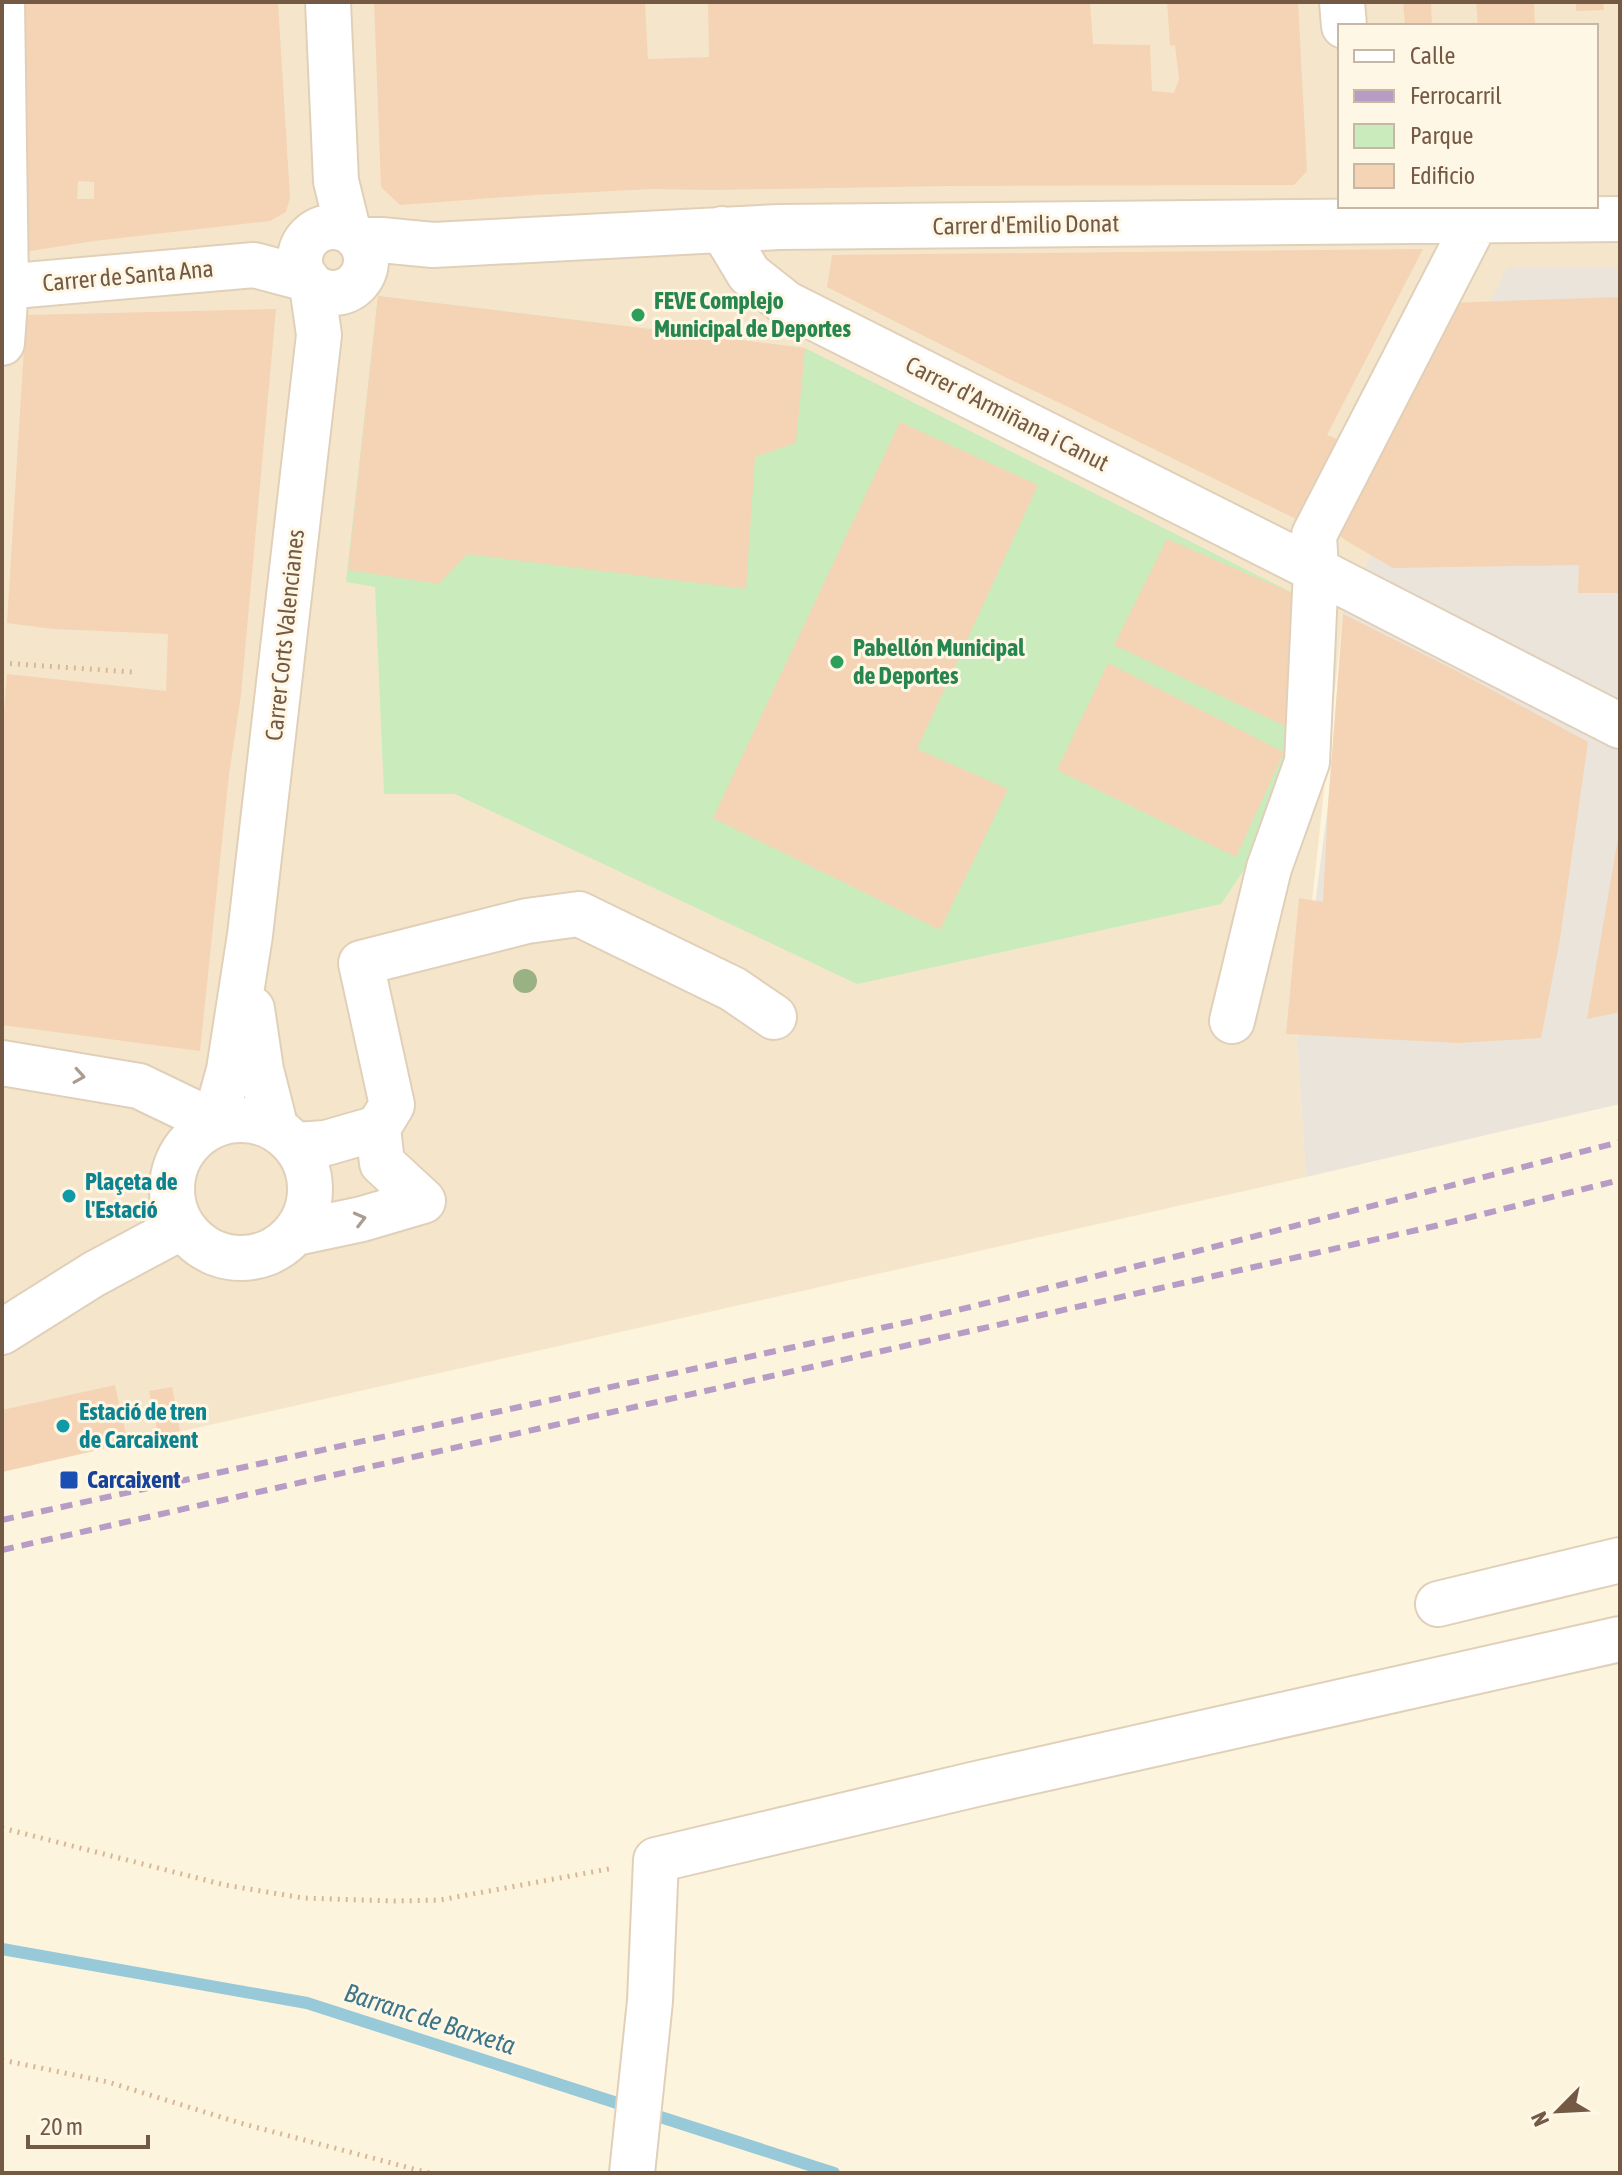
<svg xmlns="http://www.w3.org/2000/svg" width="1622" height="2175" viewBox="0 0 1622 2175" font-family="'Asap Condensed',sans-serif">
<rect width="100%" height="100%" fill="#fdf4dd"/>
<path fill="#f5e6cb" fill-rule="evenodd" d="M2 2H1620V267L1507 268 1343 614 1297 1041 1306 1177 2 1472ZM1340 26H1596V206H1340Z"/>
<path fill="#ebe4da" d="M1507 267H1620V1104L1306 1177 1297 1042 1328 805 1343 614Z"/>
<path fill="#caebbc" d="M378 296 805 348 1301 597 1294 758 1248 864 1221 904 857 984 455 794H384L375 587 346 582Z"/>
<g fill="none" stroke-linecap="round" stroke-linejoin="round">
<path stroke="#97c9d9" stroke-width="12" d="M2 1949 307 2003 834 2173"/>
</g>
<path fill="#f4d4b4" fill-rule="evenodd" d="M22 2H278L290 198 286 212 270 221 94 241 24 252ZM78 181 94 182V199H77Z
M374 2H645L648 59 709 57 708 2H1090L1093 44 1150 45 1152 91 1174 93 1179 79 1175 45 1170 46 1167 2H1298L1307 171 1294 185 949 186 712 190 653 189 534 195 400 205 381 187Z
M1403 2H1431L1432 26H1405Z
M1476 2H1534L1535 26H1478Z
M1576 2H1603L1604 10 1576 11Z
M1423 249 1327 435 1347 443 1306 524 1066 406 1011 380 827 287 832 255Z
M378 296 805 348 796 443 755 457 746 589 467 554 439 584 348 570Z
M1620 297V593H1578L1579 565 1393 568 1345 540 1335 531 1447 303Z
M276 309 241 695 229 775 200 1051 2 1025V737L7 674 166 691 168 634 53 629 7 623 26 315Z
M900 422 1038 485 917 749 1008 789 940 930 713 818Z
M1167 539 1301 597 1289 728 1114 645Z
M1343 614 1455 670 1588 742 1560 939 1541 1038 1458 1043 1286 1034 1299 898 1323 902 1328 805Z
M1108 663 1284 752 1236 857 1057 770Z
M1618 838H1620V1012L1587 1019Z
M115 1385 128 1443 2 1472V1410Z
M172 1387 180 1431 158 1435 149 1391Z"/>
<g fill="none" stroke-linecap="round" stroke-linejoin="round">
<g stroke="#e1d0b9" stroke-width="48">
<path id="minor" d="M328 2 336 181 348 230
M1342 2 1344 26
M300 260a33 33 0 1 1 66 0a33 33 0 1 1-66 0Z
M722 229 749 274 787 304 1316 570 1620 726
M359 240H381L433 245 779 227 1620 219
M2 287 254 265 307 279
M2 343 6 287 2 2
M252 1009 261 1070 276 1129
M1232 1021 1269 868 1307 762 1316 570 1314 535 1477 219
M2 1063 139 1086 191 1111 207 1128
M172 1189a69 69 0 1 1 138 0a69 69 0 1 1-138 0Z
M217 1124 221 1099 229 1070 250 935 319 335 312 285
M378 1128 382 1163 423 1201
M295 1145 326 1143 378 1128 392 1105 361 963 527 921 579 914 733 989 774 1017
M296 1233 362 1219 423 1201
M2 1332 94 1274 182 1227
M1438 1604 1620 1560
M632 2173 650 2001 656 1860 976 1784 1620 1639"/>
</g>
<path stroke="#d8b797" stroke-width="5" stroke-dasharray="2 6" stroke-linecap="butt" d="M2 663 132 672
M2 1828 225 1885 303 1898 395 1901 440 1900 614 1868
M2 2060 108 2082 240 2123 429 2173"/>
<use href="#minor" stroke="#fff" stroke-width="44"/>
<path stroke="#b79dc6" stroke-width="6" stroke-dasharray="12 8" stroke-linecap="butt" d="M2 1520 913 1321 1182 1255 1620 1142
M2 1550 1435 1226 1620 1180"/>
</g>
<circle fill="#9ab184" cx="525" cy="981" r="12"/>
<defs><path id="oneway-chevron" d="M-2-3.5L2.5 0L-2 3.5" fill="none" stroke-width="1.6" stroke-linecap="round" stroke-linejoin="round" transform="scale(2)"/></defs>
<g stroke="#ac9c8f">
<use href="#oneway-chevron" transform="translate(79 1076) rotate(9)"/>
<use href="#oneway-chevron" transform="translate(360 1219) rotate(-14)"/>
</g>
<g fill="#2e9e5b" stroke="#fff7e5" stroke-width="3">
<circle cx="638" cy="315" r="8"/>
<circle cx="837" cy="662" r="8"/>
</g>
<g fill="#0f9aa8" stroke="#fff7e5" stroke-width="3">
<circle cx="69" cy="1196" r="8"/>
<circle cx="63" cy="1426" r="8"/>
</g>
<rect fill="#1a4fb4" stroke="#fff7e5" stroke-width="3" x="59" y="1470" width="20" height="20" rx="4"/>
<g text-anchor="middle" stroke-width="6" stroke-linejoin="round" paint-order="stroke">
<g font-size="24" fill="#745a45" stroke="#fff7e5">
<text transform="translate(1026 225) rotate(-1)" y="8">Carrer d'Emilio Donat</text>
<text transform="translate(128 276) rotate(-5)" y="8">Carrer de Santa Ana</text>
<text transform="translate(1007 414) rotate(27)" y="8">Carrer d'Armiñana i Canut</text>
<text transform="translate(285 635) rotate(-84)" y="8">Carrer Corts Valencianes</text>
</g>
<g font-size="24" font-weight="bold" fill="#27864d" stroke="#fff7e5" text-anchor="start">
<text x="654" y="309">FEVE Complejo<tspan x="654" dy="28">Municipal de Deportes</tspan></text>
<text x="853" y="656">Pabellón Municipal<tspan x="853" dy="28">de Deportes</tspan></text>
</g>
<g font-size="24" font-weight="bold" fill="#0d838f" stroke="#fff7e5" text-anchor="start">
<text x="85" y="1190">Plaçeta de<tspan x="85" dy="28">l'Estació</tspan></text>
<text x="79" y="1420">Estació de tren<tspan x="79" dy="28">de Carcaixent</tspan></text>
</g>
<g font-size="24" font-weight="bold" fill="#164399" stroke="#fff7e5" text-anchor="start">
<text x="87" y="1488">Carcaixent</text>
</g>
<g font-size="26" font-style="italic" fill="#3d7589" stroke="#fff7e5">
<text transform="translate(430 2019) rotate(18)" y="9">Barranc de Barxeta</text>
</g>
</g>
<rect width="1622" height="2175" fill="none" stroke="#745a45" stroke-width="8"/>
<rect x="1338" y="24" width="260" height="184" fill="#fff7e5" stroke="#c7b8a5" stroke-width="2"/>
<rect x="1354" y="50" width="40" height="12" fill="#ffffff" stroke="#c7b8a5" stroke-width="2"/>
<text x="1410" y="64" font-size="24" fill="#745a45">Calle</text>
<rect x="1354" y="90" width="40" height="12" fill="#b79dc6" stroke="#c7b8a5" stroke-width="2"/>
<text x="1410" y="104" font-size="24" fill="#745a45">Ferrocarril</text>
<rect x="1354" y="124" width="40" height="24" fill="#caebbc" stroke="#c7b8a5" stroke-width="2"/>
<text x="1410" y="144" font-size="24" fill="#745a45">Parque</text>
<rect x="1354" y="164" width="40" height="24" fill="#f4d4b4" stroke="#c7b8a5" stroke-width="2"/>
<text x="1410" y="184" font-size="24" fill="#745a45">Edificio</text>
<g transform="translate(1558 2111) rotate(246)" stroke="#fff7e5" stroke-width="6" paint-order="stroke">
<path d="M0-6L14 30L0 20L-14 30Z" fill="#745a45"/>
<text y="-12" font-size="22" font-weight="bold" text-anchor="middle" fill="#745a45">N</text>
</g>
<path d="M28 2135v12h120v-12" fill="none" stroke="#745a45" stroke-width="4"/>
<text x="40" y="2135" font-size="24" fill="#745a45" stroke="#fff7e5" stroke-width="6" paint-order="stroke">20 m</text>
</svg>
